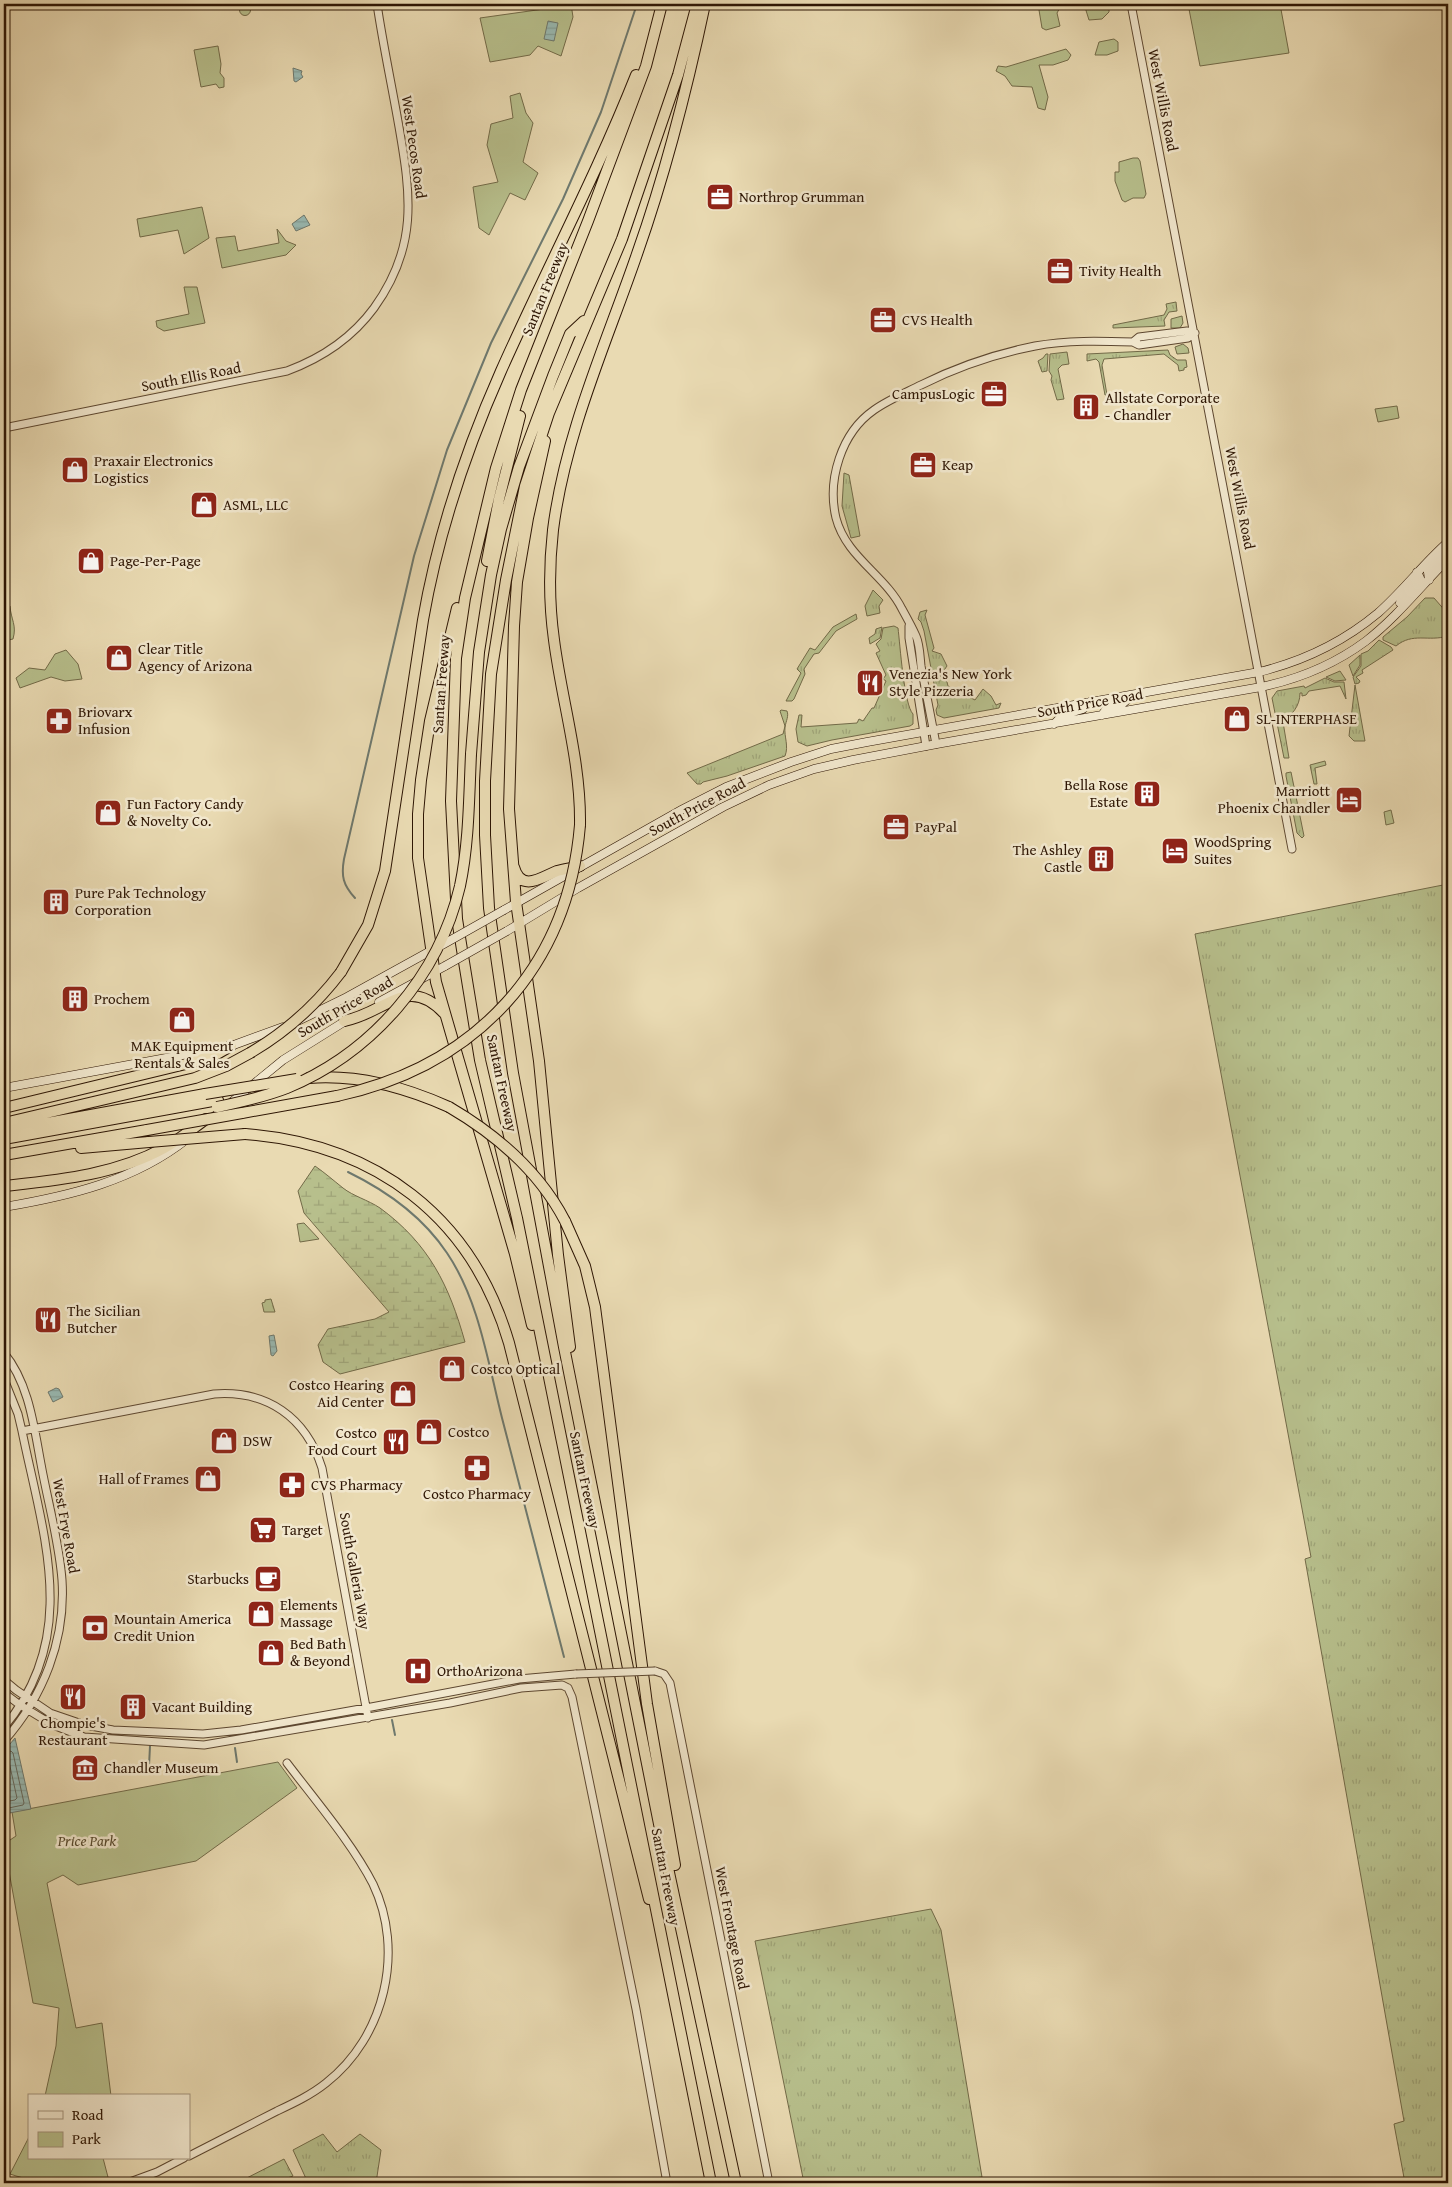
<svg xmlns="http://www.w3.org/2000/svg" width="1452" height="2187" viewBox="0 0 1452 2187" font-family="'Gentium Book Plus',serif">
<defs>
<pattern id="grass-tufts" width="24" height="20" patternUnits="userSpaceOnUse" patternTransform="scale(1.25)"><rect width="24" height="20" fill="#b7bf8c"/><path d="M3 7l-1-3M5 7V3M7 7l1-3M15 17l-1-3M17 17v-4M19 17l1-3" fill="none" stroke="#9ea377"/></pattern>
<pattern id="wetland-marsh" width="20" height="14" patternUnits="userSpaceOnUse" patternTransform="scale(1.25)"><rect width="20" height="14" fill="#b7bf8c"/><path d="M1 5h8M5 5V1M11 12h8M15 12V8" fill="none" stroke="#9ea377"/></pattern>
<pattern id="water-rules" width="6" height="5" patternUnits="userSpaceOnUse" patternTransform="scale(1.25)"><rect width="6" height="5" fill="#99bab3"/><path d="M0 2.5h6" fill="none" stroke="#849f98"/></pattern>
</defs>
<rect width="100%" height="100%" fill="#e9dab2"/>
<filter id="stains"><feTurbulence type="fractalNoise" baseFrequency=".004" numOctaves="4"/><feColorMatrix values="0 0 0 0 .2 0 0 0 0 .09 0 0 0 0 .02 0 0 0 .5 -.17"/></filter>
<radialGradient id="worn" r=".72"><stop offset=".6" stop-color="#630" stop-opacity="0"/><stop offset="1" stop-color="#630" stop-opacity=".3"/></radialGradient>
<path fill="url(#grass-tufts)" stroke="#726a48" d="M1176 302 1177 311 1169 312 1164 320 1165 326 1113 328V325L1164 315 1167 309 1166 304Z
M1182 316 1183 323 1180 328H1171V319Z
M1183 344 1188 348 1189 353 1177 354 1175 347Z
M1168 350 1170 355 1177 360H1186L1187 367 1184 368V370L1179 371 1178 365 1164 354 1104 359 1102 365 1107 395H1105L1099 362 1096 359 1087 361V354Z
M1067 352 1069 364 1062 365 1058 369 1064 399 1057 400 1051 380 1052 376 1049 371 1050 354Z
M1046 354H1048L1047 371 1042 372 1038 361 1043 358Z
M844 473 849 475 860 536 851 538 842 506Z
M873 590 883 600 879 606 880 613 867 616 865 606Z
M1425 598H1434L1448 614V636C1428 642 1413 632 1396 646L1383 640V637L1407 617Z
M927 610 925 615 934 648 932 651 941 654 947 666 940 676 947 682 948 686 966 698 969 697 975 700 983 689 991 696 996 705 1001 703 999 708 944 718 937 715 936 710 938 705 924 631 921 622 918 619 920 612Z
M856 614 857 619 836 631 819 653 814 654 804 669 805 674 794 699 792 701H786L801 673 797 669 810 648 815 650 833 627Z
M894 626 898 628C900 644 904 705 913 714V724L910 726 832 740 807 746 798 742 796 729 799 715H802L801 727 857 723 859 719 863 721 872 708H874L886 681 883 679 886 675 876 653 880 651 876 644 881 639 883 628Z
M882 627 880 638 870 644 869 638 875 634 876 629Z
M1379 640 1391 647 1393 650 1362 670 1363 673 1356 677 1360 681 1359 683 1355 684 1353 677 1361 666V654L1368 651Z
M1360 655V665L1353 676 1349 665Z
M1340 671 1346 680 1335 681 1326 677Z
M1325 678 1334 682H1344L1346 699 1340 686 1309 691 1306 695 1302 696V693H1300C1300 706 1292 716 1281 721L1283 722 1289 758H1284L1272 698 1277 691 1304 686 1305 688Z
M1355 685 1365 741H1354L1349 736Z
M781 710 787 711C789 716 786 721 785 727 784 737 789 746 785 756L727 776 703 782 701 784H697L687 773 783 734 785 726 780 711Z
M1325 761 1326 765 1315 768 1317 784H1314L1310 765Z
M1291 772 1304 836 1302 838 1297 833 1286 776V773Z
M1391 810 1394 823 1386 825 1384 812Z
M1448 884V2183H1405L1394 2124 1404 2121 1305 1559 1311 1557 1195 934Z
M271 1299 275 1312H264L262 1303 265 1302V1300Z
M931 1909 941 1930 982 2177 938 2183H804L755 1941Z
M323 2134 337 2152 360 2134 381 2150 376 2183H308L293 2150Z
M284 2159 293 2176 274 2183H266L264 2179 255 2183H237Z"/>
<path fill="url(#wetland-marsh)" stroke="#726a48" d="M315 1166C325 1173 333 1180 343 1188 353 1196 368 1200 380 1208 429 1244 449 1285 465 1342L340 1374 323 1362 318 1345 328 1329 375 1319 389 1312 304 1213 298 1191Z"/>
<path fill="#b7bf8c" stroke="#726a48" d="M550 4H571L573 17 561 56 538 46 530 55 490 62 480 18 551 8Z
M1038 4H1062L1057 13 1060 26 1046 30 1042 28Z
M1084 4H1109V12L1102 19 1089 20Z
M1188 4H1280L1289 53 1200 66Z
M239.5 10a5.5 5.5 0 1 1 11 0a5.5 5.5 0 1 1-11 0Z
M1114 39 1118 42V51L1107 55H1095L1099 42Z
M218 46 221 64 220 73 224 78V87L219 88 216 84 201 87 194 50Z
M1066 49 1071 55 1068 60 1053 65H1039L1048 97 1045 110 1038 108 1032 87 1012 86 1005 76 996 71 998 66 1006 67Z
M520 93 526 113 533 123 523 162 538 173 525 200 510 193 489 235 479 228 473 187 498 182 487 145 491 124 513 118 510 96Z
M1133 158H1138L1140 161 1146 194 1144 198H1133L1125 202 1122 200 1115 181V172H1119V162Z
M202 207 209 238 184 254 178 230 140 237 137 219Z
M277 229 286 241 296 245 286 255 222 268 216 238 235 236 238 251 279 243Z
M184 287H197L205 323 164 331 157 327 156 321 189 314Z
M1397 406 1399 418 1378 422 1375 409Z
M4 606H10C11 620 17 625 13 639L4 641Z
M66 650 78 664 82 679 65 681 51 677 20 688 16 678 29 668 45 670 55 654Z
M304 1223 319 1239 300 1242 297 1224Z
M278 1762 297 1788 196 1861 78 1885 63 1875 47 1883 76 2028 102 2023 111 2096H45L56 2046 59 2008 33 2003 4 1844 16 1836 12 1812Z
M29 2137V2158H103L109 2181C75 2185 42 2185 10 2174Z"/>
<path fill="url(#water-rules)" stroke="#6e786d" d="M548 21 558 23 554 41 544 39Z
M293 68 302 71 301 74 303 77 296 82 294 81Z
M304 215 310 225 296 231 292 224Z
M274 1335 277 1351 273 1356 271 1355 269 1336Z
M56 1388 59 1389 63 1397 53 1402 48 1392Z
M15 1738 31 1809 4 1814V1751Z"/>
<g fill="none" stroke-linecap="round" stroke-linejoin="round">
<path stroke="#64685c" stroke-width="1" d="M4 1754 11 1751 13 1753 24 1803 23 1805 4 1809
M4 1760 9 1762 17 1798 15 1800 4 1802"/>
<path stroke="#6e786d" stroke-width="2" d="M355 898C343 885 341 876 344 859L414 556 447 450 491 343 563 199 601 112 637 4
M348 1172C387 1191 423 1217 447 1253 479 1300 488 1363 502 1418 522 1498 544 1577 564 1657
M392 1720 395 1735
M235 1748 237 1762
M149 1766 150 1746"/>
<g stroke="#5d4730" stroke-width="9">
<path id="tertiary" d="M1131 4 1292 849
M1133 342 1139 337 1187 331 1195 333
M4 428 287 371C322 358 352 338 374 308 418 247 411 196 399 127 392 86 383 45 377 4
M909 626V638L926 746
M936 744C931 718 926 692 921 666 920 657 920 645 916 636 912 627 907 618 902 609 885 575 846 557 836 518 827 480 841 433 874 410 888 400 905 393 921 385 957 367 995 354 1035 346 1067 340 1100 341 1133 342L1139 345 1188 338 1195 333
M4 1353C29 1383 34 1427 41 1464 48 1503 59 1541 62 1580 66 1640 43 1697 4 1741
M4 1379 18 1414 22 1431C43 1535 81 1636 4 1727
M22 1431 214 1394C267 1390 306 1417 322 1468L368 1718
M655 1671 664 1674 670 1683 769 2183
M4 1680 16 1690 50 1713 85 1725 113 1730 203 1734 241 1730 366 1708 519 1679 576 1674
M568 1688 572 1697 636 2009 667 2183
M4 1693 20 1705 53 1725 84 1737 204 1745 450 1703 521 1688 562 1685 568 1688
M189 2156C218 2141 248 2126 277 2111 294 2103 311 2095 326 2083 385 2037 405 1951 373 1884 352 1843 315 1800 287 1763
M4 2180 13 2183
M127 2183 157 2172 184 2158"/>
</g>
<g stroke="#2e1604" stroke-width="9">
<path id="secondary" d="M1429 580 1428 572 1448 550
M1400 603 1418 581 1420 578 1417 572
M1102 715 1108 707 1121 705 1133 695
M1054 724 1063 715 1083 709 1090 702
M504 910 683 809 726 787 791 762 831 749 867 742 1259 672C1304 661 1342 643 1378 613 1403 591 1423 564 1448 542
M507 931 578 888 723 807 769 785 814 769 853 760 942 743 1261 687C1299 679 1335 664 1366 641 1397 617 1421 586 1448 559
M379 1002 445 966
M298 1021 347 997 434 949
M4 1088 231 1046 283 1027
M211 1119 283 1060 347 1020
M4 1207C69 1196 134 1181 187 1139"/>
</g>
<g stroke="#2e1604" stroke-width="12">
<path id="motorway" d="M662 4 646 66 588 221 521 390 496 468 465 598 456 658 451 801 457 919 480 1060 517 1218 711 2183
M697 4 678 75 622 239 549 413 525 486 506 580 491 674 485 781V835L489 908 513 1073 564 1347 665 1854 736 2183
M545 441 528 518 517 582 514 626 509 809 516 902 539 1061 558 1255 570 1347
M487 561 499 499 520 416
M457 608 430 721 421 780 418 814V858L436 982 515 1254 532 1325
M471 754 479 652 491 575 501 529 519 467 553 376 570 334 584 321
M580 825C581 762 562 702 554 640 549 604 549 566 553 530 565 434 606 344 637 254 666 172 687 89 705 4
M514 867C521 893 542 877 557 871 564 869 572 868 580 866
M341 972 368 925 385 871 423 620C438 534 466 450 501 371 545 272 596 176 636 75
M344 1021C386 1013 407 974 444 1013
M309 1078C358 1074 404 1087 449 1107
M4 1108 190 1063 217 1054 231 1046
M242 1113 337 1096
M4 1123 195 1078 226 1066 250 1053
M4 1131 205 1094
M245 1134C375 1144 472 1216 509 1343L649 1899
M4 1139 218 1100
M81 1148 149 1142
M4 1155 147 1130
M4 1186C59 1180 115 1175 164 1148 179 1140 192 1129 206 1119
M565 1221 585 1266 595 1307 647 1704 675 1865"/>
</g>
<use href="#tertiary" stroke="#f1e7cd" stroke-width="7"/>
<use href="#secondary" stroke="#f1e7cd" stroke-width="8"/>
<use href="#motorway" stroke="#e9dab2" stroke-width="10"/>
<g stroke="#5d4730" stroke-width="9" stroke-linecap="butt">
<path id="tertiary-bridge" d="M576 1674 655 1671"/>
</g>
<g stroke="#2e1604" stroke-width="9" stroke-linecap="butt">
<path id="secondary-bridge" d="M442 945 504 910
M445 966 507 931"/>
</g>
<g stroke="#2e1604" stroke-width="12" stroke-linecap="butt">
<path id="motorway-bridge" d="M250 1053C286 1032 316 1005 341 972
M205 1094 297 1079
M337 1096C476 1066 568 968 580 825
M217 1107C241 1102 264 1097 287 1088 372 1053 439 976 460 886 469 843 469 798 471 754
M449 1107C497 1135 539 1171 565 1221
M147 1130 242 1113
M149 1142 245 1134"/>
</g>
<use href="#tertiary-bridge" stroke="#f1e7cd" stroke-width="7"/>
<use href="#secondary-bridge" stroke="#f1e7cd" stroke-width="8"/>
<use href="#motorway-bridge" stroke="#e9dab2" stroke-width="10"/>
</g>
<defs>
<g id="office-square" transform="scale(1.4375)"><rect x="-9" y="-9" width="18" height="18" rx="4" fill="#8f2418" stroke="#f1e7cd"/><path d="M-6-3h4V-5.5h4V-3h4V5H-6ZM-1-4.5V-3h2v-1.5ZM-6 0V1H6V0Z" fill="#fff"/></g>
<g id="building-square" transform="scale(1.4375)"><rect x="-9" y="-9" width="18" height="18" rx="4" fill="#8f2418" stroke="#f1e7cd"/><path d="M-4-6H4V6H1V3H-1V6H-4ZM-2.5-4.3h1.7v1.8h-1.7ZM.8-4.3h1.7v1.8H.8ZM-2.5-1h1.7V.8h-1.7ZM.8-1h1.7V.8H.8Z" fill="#fff"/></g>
<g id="shop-square" transform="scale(1.4375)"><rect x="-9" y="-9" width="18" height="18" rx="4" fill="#8f2418" stroke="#f1e7cd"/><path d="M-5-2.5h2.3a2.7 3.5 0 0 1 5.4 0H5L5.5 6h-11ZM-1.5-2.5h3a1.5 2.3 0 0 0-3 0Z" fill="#fff"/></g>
<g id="restaurant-square" transform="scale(1.4375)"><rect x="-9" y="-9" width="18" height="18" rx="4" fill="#8f2418" stroke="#f1e7cd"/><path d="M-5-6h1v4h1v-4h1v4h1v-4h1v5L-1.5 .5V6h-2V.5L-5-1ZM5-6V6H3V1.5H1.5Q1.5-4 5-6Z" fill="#fff"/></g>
<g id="pharmacy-square" transform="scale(1.4375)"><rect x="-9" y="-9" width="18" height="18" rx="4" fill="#8f2418" stroke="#f1e7cd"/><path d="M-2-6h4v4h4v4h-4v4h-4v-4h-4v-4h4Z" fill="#fff"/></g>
<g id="hotel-square" transform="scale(1.4375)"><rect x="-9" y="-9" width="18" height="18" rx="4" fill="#8f2418" stroke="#f1e7cd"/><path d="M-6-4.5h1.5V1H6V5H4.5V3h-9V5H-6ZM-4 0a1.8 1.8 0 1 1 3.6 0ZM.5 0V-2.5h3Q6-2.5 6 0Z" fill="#fff"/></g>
<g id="supermarket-square" transform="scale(1.4375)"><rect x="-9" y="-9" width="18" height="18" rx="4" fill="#8f2418" stroke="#f1e7cd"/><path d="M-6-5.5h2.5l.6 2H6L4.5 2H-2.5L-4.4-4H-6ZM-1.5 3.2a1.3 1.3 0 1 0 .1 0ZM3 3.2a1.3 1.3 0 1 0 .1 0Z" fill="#fff"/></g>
<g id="cafe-square" transform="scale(1.4375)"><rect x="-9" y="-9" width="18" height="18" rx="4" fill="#8f2418" stroke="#f1e7cd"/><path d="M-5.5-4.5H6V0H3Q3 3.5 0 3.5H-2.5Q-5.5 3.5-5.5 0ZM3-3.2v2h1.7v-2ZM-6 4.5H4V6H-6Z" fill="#fff"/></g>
<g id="bank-square" transform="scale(1.4375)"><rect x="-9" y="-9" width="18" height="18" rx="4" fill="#8f2418" stroke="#f1e7cd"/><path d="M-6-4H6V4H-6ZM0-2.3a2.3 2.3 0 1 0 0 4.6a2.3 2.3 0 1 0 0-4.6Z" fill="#fff"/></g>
<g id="hospital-square" transform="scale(1.4375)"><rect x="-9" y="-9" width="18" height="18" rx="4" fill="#8f2418" stroke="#f1e7cd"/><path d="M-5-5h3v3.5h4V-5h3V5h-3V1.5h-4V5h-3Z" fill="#fff"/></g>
<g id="museum-square" transform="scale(1.4375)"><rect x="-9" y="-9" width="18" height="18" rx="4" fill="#8f2418" stroke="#f1e7cd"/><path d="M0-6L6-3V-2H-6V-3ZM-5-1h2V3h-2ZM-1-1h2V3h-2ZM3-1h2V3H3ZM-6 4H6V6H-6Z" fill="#fff"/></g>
</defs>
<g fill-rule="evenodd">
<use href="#office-square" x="720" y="197"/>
<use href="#office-square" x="1060" y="271"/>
<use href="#office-square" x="883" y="320"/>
<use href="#office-square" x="994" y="394"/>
<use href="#building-square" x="1086" y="407"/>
<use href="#office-square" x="923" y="465"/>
<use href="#shop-square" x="75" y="470"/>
<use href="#shop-square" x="204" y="505"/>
<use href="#shop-square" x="91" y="561"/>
<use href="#shop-square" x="119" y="658"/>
<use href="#restaurant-square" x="870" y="683"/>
<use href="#shop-square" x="1237" y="719"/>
<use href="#pharmacy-square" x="59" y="721"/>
<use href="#building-square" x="1147" y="794"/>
<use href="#hotel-square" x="1349" y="800"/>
<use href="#shop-square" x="108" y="813"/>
<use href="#office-square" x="896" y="827"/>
<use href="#hotel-square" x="1175" y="851"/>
<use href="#building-square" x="1101" y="859"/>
<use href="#building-square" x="56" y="902"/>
<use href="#building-square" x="75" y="999"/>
<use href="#shop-square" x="182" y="1020"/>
<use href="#restaurant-square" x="48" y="1320"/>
<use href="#shop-square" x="452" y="1369"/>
<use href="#shop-square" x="403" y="1394"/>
<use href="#shop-square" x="429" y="1432"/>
<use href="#shop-square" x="224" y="1441"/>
<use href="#restaurant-square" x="396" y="1442"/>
<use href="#pharmacy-square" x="477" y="1468"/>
<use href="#shop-square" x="208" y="1479"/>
<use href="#pharmacy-square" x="292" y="1485"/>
<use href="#supermarket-square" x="263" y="1530"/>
<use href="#cafe-square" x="268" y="1579"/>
<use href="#shop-square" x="261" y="1614"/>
<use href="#bank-square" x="95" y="1628"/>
<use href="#shop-square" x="271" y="1653"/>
<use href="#hospital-square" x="418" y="1671"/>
<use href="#restaurant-square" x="73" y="1697"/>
<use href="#building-square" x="133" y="1707"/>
<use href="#museum-square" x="85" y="1768"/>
</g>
<g text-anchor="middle" stroke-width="5" stroke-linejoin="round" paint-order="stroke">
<g font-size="15" fill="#2e1604" stroke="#f1e7cd">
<text transform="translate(1163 100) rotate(79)" y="5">West Willis Road</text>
<text transform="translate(414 147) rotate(82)" y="5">West Pecos Road</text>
<text transform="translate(545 289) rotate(-68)" y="5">Santan Freeway</text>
<text transform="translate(191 377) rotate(-11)" y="5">South Ellis Road</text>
<text transform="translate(1240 498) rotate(79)" y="5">West Willis Road</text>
<text transform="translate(441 684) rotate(-86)" y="5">Santan Freeway</text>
<text transform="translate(1090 703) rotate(-10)" y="5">South Price Road</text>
<text transform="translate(697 807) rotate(-28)" y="5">South Price Road</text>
<text transform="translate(345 1007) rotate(-30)" y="5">South Price Road</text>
<text transform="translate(502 1083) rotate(78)" y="5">Santan Freeway</text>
<text transform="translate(585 1480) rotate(78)" y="5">Santan Freeway</text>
<text transform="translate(66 1526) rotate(80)" y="5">West Frye Road</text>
<text transform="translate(355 1571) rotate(80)" y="5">South Galleria Way</text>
<text transform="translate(666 1877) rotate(79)" y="5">Santan Freeway</text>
<text transform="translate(732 1928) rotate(79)" y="5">West Frontage Road</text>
</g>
<g font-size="15" fill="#2e1604" stroke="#f1e7cd" text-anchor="start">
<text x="739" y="202">Northrop Grumman</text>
<text x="1079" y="276">Tivity Health</text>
<text x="902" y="325">CVS Health</text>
<text x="975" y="399" text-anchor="end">CampusLogic</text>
<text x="1105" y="403">Allstate Corporate<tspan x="1105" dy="17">- Chandler</tspan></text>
<text x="94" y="466">Praxair Electronics<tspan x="94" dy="17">Logistics</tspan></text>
<text x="942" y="470">Keap</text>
<text x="223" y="510">ASML, LLC</text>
<text x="110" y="566">Page-Per-Page</text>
<text x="138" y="654">Clear Title<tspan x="138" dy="17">Agency of Arizona</tspan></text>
<text x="889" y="679">Venezia's New York<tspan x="889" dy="17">Style Pizzeria</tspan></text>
<text x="78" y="717">Briovarx<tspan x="78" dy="17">Infusion</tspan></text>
<text x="1256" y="724">SL-INTERPHASE</text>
<text x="1128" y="790" text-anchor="end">Bella Rose<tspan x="1128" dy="17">Estate</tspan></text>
<text x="1330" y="796" text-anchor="end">Marriott<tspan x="1330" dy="17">Phoenix Chandler</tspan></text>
<text x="127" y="809">Fun Factory Candy<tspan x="127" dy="17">&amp; Novelty Co.</tspan></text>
<text x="915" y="832">PayPal</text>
<text x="1194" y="847">WoodSpring<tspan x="1194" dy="17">Suites</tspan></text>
<text x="1082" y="855" text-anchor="end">The Ashley<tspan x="1082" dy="17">Castle</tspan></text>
<text x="75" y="898">Pure Pak Technology<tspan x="75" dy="17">Corporation</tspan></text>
<text x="94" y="1004">Prochem</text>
<text x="182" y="1051" text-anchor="middle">MAK Equipment<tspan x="182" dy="17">Rentals &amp; Sales</tspan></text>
<text x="67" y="1316">The Sicilian<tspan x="67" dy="17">Butcher</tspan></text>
<text x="471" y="1374">Costco Optical</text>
<text x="384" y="1390" text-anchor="end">Costco Hearing<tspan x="384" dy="17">Aid Center</tspan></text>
<text x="448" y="1437">Costco</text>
<text x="377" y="1438" text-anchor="end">Costco<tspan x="377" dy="17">Food Court</tspan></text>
<text x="243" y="1446">DSW</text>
<text x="189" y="1484" text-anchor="end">Hall of Frames</text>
<text x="311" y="1490">CVS Pharmacy</text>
<text x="477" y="1499" text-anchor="middle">Costco Pharmacy</text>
<text x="282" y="1535">Target</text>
<text x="249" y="1584" text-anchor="end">Starbucks</text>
<text x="280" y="1610">Elements<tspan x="280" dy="17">Massage</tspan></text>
<text x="114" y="1624">Mountain America<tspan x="114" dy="17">Credit Union</tspan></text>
<text x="290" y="1649">Bed Bath<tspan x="290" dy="17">&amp; Beyond</tspan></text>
<text x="437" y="1676">OrthoArizona</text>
<text x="152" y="1712">Vacant Building</text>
<text x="73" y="1728" text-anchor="middle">Chompie's<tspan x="73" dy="17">Restaurant</tspan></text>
<text x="104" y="1773">Chandler Museum</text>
</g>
<g font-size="15" font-style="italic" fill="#57492d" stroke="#f1e7cd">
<text x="87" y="1846">Price Park</text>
</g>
</g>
<rect width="1452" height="2187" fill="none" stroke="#e9dab2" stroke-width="20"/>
<rect x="5" y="5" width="1442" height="2177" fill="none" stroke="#2e1604" stroke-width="2.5"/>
<rect x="10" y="10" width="1432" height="2167" fill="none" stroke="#2e1604"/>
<rect x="28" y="2094" width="162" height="65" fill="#f1e7cd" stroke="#a3937d"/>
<rect x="38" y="2111" width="25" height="8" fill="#f1e7cd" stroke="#a3937d"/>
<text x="72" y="2120" font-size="15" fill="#2e1604">Road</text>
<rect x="38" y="2132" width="25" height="15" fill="#b7bf8c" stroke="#a3937d"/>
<text x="72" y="2144" font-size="15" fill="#2e1604">Park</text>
<rect width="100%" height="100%" filter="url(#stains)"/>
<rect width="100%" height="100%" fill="url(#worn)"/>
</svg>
